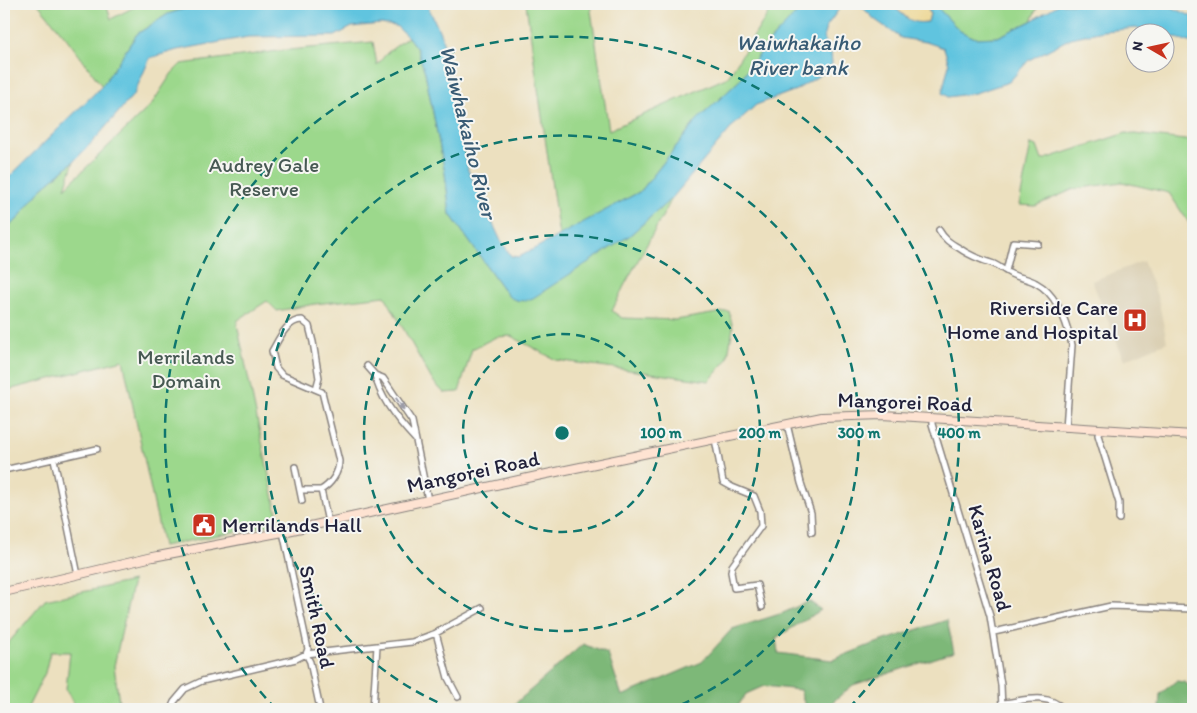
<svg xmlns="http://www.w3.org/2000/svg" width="1197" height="713" viewBox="0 0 1197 713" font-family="Itim,sans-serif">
<rect width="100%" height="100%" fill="#f6f6f2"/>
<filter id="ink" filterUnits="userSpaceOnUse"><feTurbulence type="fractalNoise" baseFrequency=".02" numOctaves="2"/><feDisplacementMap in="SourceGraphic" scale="10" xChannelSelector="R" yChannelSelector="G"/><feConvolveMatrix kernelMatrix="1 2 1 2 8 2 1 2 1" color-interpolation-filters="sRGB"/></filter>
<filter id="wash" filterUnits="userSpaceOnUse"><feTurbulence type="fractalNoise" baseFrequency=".0096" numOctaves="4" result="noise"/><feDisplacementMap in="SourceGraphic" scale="20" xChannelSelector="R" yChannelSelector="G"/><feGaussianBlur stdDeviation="1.12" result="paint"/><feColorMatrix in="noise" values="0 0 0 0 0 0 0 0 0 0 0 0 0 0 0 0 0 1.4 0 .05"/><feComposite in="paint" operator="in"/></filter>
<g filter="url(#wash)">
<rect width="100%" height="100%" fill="#ece0bf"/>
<path fill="#dacfb2" d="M1143 261 1158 298 1167 342 1124 360 1092 281Z"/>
<path fill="#9cd88c" stroke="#5f7d64" d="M38 4H106L111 19 140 4H199L168 14 137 34 102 86 67 39Z
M526 4H590L609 130 728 77 774 4H805L769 42 739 81 697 120 641 191 559 236Z
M934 4H1039L1031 21 998 37 975 38 960 31Z
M408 37 417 49 425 72 445 173 450 214 508 296 629 236 673 197 624 286 612 311 622 318 676 320 729 311 733 328 727 360 709 381 556 360 511 336 496 337 472 349 459 392 444 393 432 380 385 296 315 304 277 311 267 301 238 320 237 324 279 523 163 546 123 360 4 391V229L17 220 41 189 74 161 65 188 151 105 172 73 181 64 278 51 373 42 377 65 387 53Z
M1126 133 1193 141V229L1169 193 1122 182 1074 189 1035 206 1019 205 1031 144 1037 146 1042 160Z
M133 581 114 666 120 709H76L66 689 70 652H50L45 673 27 709H4V648L45 600Z"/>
<path fill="#7db878" stroke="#506d5a" d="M809 601 821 610 776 638 778 653 832 660 870 645 947 620 954 652 853 685 824 709H806L800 690 764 686 746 694 736 709H509L583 644 608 654 622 696 702 662 732 629 783 613Z
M1176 681 1184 682 1193 688V709H1159L1160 694Z"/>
<path fill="#eeda9e" stroke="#887e6c" d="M891 4H926L930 14 928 22 913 23Z"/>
<path fill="#61c4df" stroke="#42738d" d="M199 4H427L442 37 454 101 462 128 468 170 500 239 511 256 519 257 641 191 697 120 739 81 769 42 805 4H846L842 5 826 27 824 35 825 43 831 52 832 64 825 72 796 90 756 105 733 126 673 197 629 236 533 298C522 302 517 302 508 296L450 214 445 173 425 72 417 49 408 37 396 26 380 24 352 27 335 36 248 37 177 50 150 58 134 94 98 136 74 161 41 189 17 220 4 229V182L102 86 137 34 168 14Z
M859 4H891C904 15 909 25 928 22L930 14 926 4H934L960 31 975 38 998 37 1031 21 1059 4H1165L1193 17V43L1165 35 1164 32H1155L1138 28 1103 31 1071 38 1029 60 1009 82 975 93 948 97 942 93 949 64 944 48 926 42 901 38 874 19Z"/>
</g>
<g filter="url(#ink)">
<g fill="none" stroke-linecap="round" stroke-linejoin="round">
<g stroke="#87817d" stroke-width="8">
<path id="street" d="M939 230C944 239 950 243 959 248 970 256 981 260 994 264 1000 267 1005 271 1011 274 1019 278 1028 278 1036 283 1057 294 1067 323 1072 345L1066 428
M1006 271 1013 242 1038 244
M367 366 375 375 383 378 412 421 428 500
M375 375C380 399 398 421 415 439
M316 389 319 378 313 342 309 326 302 320C287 320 279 339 272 351L276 368 282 375 322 392 339 461C339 473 331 484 321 490L328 522
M932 418V424L990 616 1001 685 1002 709
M787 424 801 483 811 513 812 532
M1099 430 1098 435 1119 503V519
M715 439 723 482 732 487 754 496 760 511 761 526 732 566 731 572 734 588 757 585 762 607
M54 459 78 575
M295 467 302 501
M4 470 97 449
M300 490H321
M283 532 308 649 306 654 310 662 320 709
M994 632 1111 606 1193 609
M436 633 448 678 458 697
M1003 703C1023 701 1048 692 1063 709
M171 709 174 702 185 689 202 681 296 659 306 654 412 642 436 633 482 608
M373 709 377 646"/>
</g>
<g stroke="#87817d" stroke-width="10">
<path id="secondary" d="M4 592 153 557 283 532 537 476 822 417 883 415 1193 435"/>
</g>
<use href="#street" stroke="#fff" stroke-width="5"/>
<use href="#secondary" stroke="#fee3d2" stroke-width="8"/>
</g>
<defs><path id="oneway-solid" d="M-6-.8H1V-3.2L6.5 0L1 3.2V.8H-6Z" transform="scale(1.25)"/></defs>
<use fill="#9c9ca7" href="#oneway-solid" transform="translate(400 404) rotate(56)"/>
</g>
<g fill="none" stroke="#0f766e" stroke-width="2.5" stroke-dasharray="9 6">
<circle cx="562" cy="433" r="99"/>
<circle cx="562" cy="433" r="198"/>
<path d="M451 708A297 297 0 1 1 673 708"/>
<path d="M276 709A397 397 0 1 1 848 709"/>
</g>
<defs>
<g id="hospital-square" transform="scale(1.25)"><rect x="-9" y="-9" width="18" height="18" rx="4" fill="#c8321e" stroke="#f6f6f2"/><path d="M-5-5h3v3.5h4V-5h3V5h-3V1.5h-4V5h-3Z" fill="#fff"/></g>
<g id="civic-square" transform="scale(1.25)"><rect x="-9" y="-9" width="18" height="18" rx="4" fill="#c8321e" stroke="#f6f6f2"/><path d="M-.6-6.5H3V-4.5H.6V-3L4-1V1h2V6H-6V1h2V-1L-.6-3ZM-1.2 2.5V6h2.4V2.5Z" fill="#fff"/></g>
</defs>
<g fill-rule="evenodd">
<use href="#hospital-square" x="1135" y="320"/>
<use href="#civic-square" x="204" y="525"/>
</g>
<g text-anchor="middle" stroke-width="4" stroke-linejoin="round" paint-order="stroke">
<g font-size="21" fill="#475953" stroke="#f6f6f2">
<text x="264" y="172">Audrey Gale<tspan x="264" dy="24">Reserve</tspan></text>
<text x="186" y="364">Merrilands<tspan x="186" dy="24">Domain</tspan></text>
</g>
<g font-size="21" fill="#22223b" stroke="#f6f6f2" text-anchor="end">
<text x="1118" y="315">Riverside Care<tspan x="1118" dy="24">Home and Hospital</tspan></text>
<text x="222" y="532" text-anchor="start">Merrilands Hall</text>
</g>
<g font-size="21" fill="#22223b" stroke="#f6f6f2">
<text transform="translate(905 402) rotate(2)" y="7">Mangorei Road</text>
<text transform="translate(473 472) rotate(-12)" y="7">Mangorei Road</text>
<text transform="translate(990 558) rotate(74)" y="7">Karina Road</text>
<text transform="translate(317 617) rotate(78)" y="7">Smith Road</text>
</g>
<g font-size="22" font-style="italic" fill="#385b74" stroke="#f6f6f2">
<text x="798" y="50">Waiwhakaiho<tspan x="798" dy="25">River bank</tspan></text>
<text transform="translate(469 132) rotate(76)" y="8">Waiwhakaiho River</text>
</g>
</g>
<circle cx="562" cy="433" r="8" fill="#0f766e" stroke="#f6f6f2" stroke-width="2.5"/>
<g font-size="15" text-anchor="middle" font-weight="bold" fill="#0f766e" stroke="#f6f6f2" stroke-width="4" stroke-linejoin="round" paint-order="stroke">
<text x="661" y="438">100 m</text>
<text x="760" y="438">200 m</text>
<text x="859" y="438">300 m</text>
<text x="959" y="438">400 m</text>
</g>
<rect width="1197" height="713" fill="none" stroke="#f6f6f2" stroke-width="20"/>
<g transform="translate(1150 48) rotate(279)"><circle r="24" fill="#f6f6f2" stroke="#a1a1a9"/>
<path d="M0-4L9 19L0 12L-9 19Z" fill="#c8321e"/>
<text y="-8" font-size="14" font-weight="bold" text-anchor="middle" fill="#22223b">N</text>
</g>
</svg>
